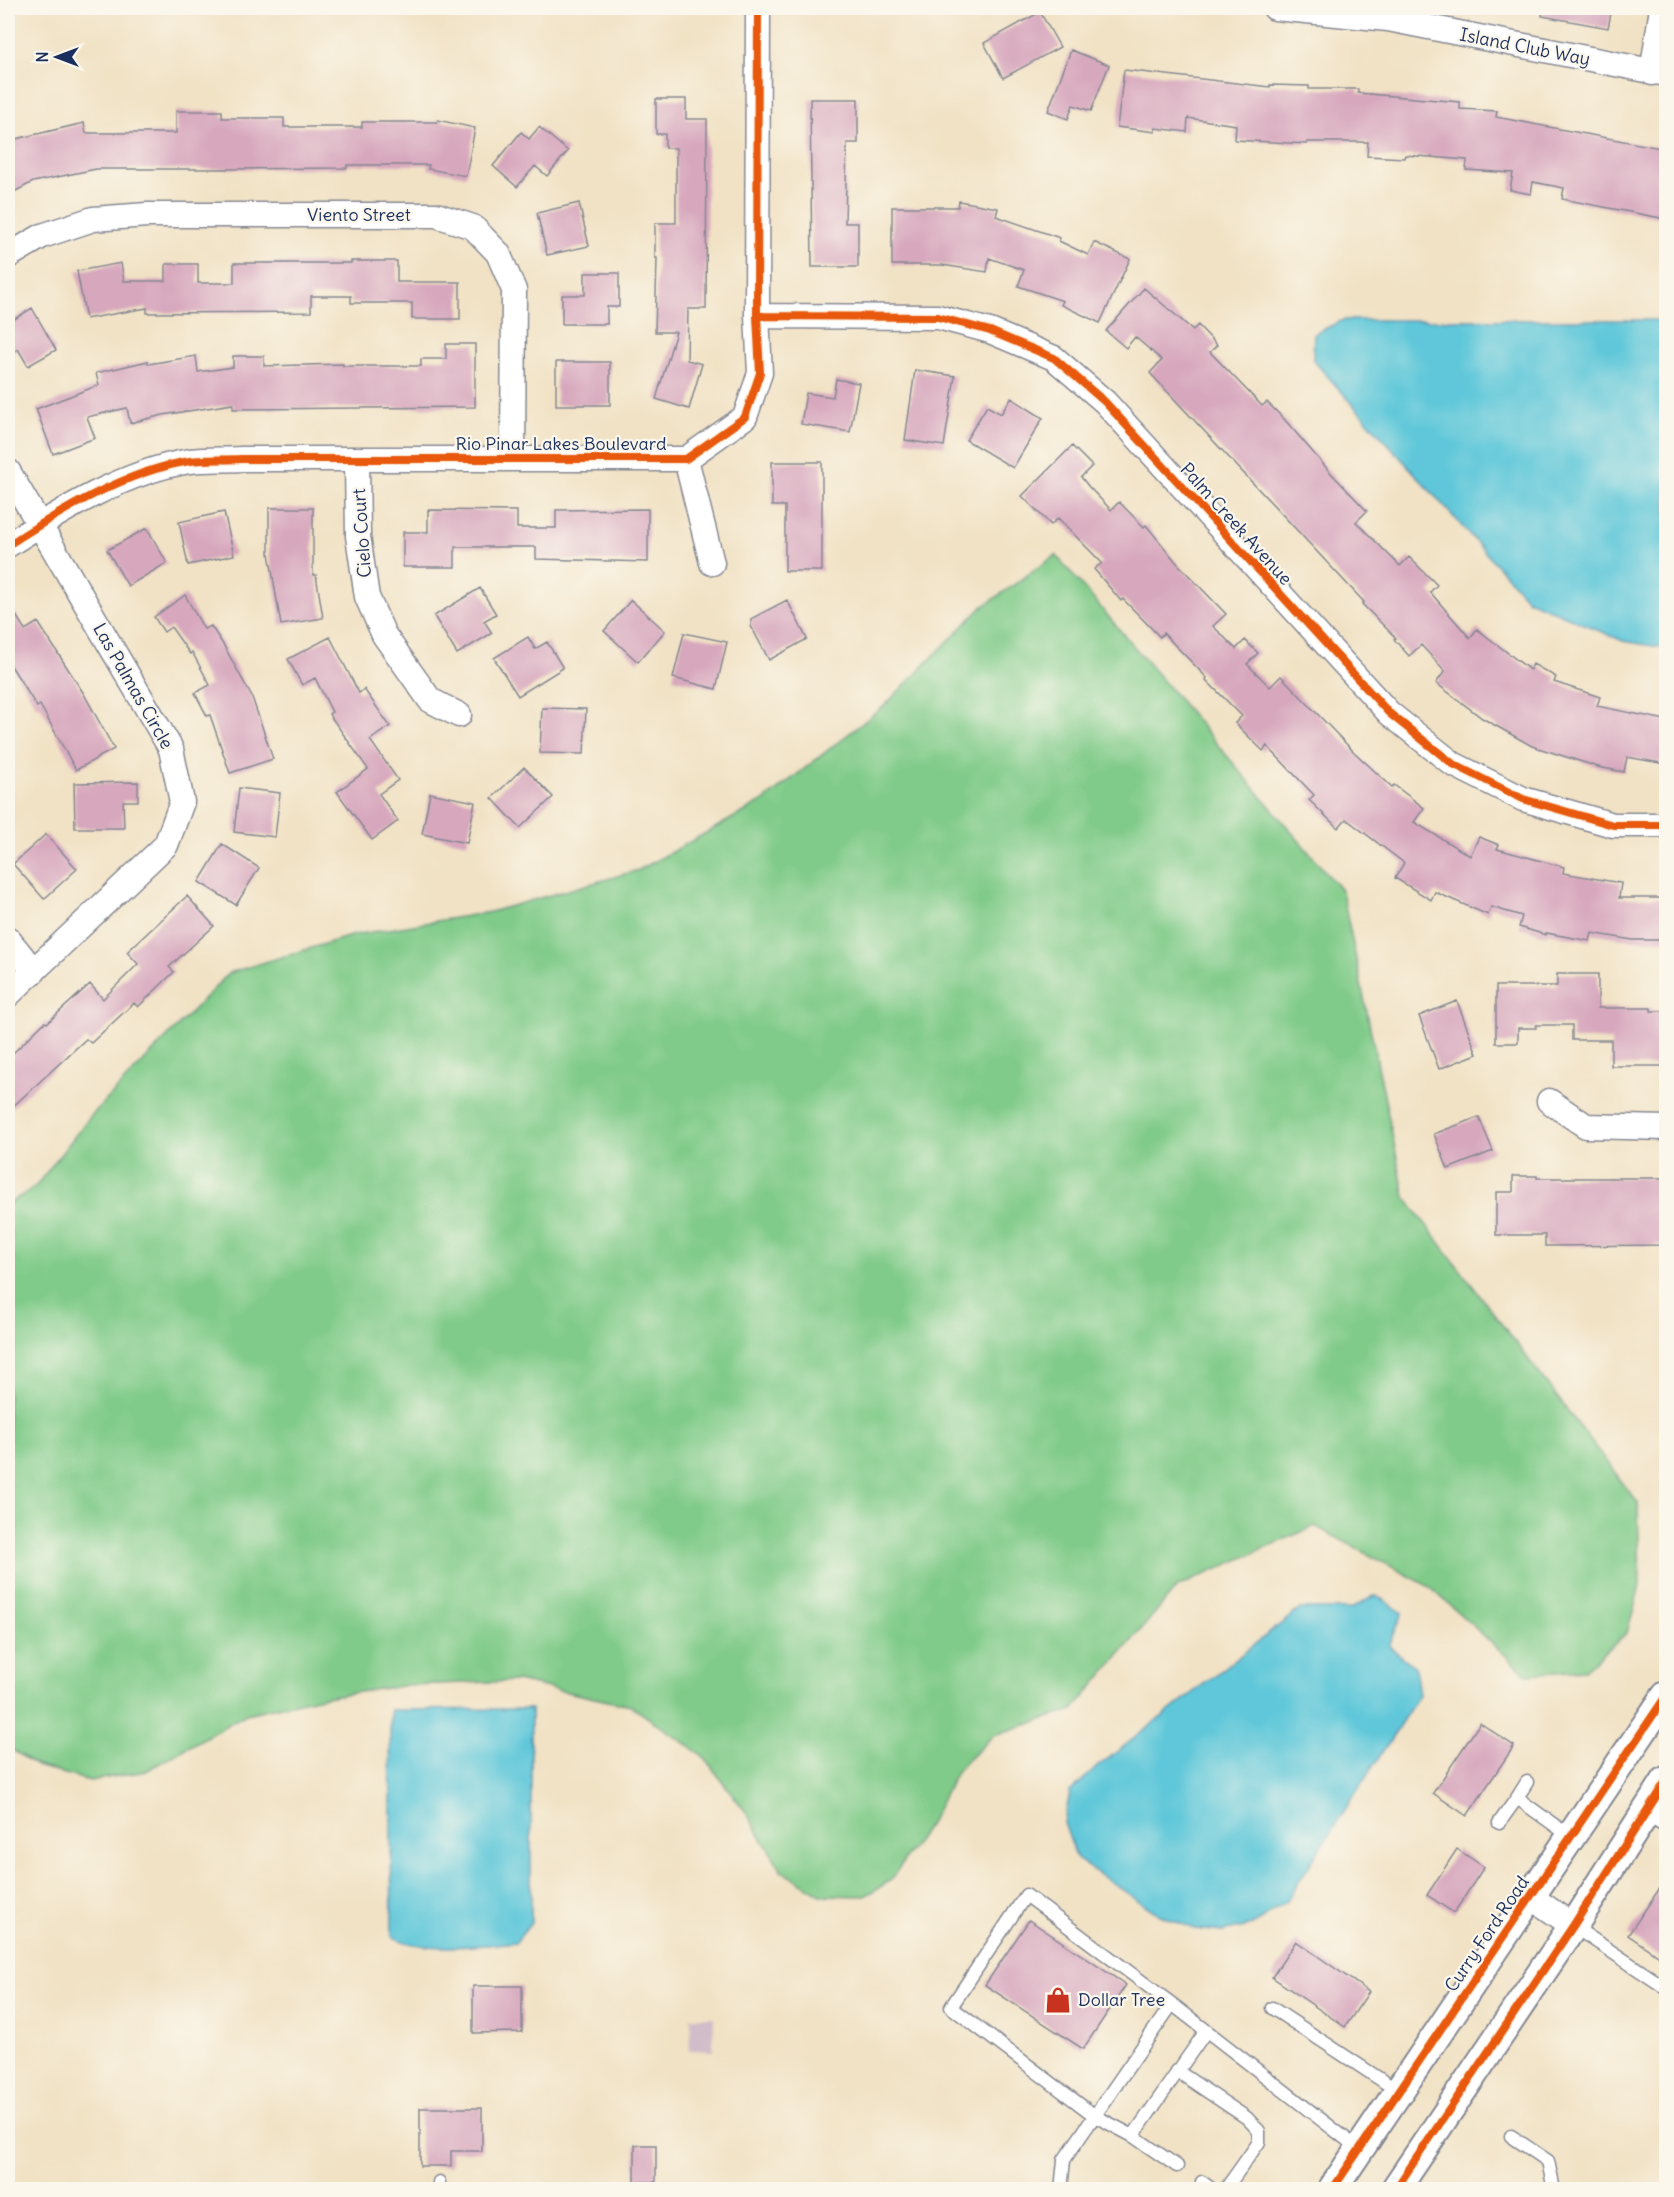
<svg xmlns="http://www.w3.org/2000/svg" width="1674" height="2197" viewBox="0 0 1674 2197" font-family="Delius,sans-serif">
<rect width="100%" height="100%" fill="#fbf7ec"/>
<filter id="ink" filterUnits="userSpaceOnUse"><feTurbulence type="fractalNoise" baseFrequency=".0167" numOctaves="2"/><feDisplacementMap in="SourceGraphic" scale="12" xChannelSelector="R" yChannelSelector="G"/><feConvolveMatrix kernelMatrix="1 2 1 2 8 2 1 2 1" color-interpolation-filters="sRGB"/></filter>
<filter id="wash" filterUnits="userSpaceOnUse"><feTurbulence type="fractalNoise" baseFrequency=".008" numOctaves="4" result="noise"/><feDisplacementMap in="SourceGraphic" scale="24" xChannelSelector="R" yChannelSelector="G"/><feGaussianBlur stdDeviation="1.35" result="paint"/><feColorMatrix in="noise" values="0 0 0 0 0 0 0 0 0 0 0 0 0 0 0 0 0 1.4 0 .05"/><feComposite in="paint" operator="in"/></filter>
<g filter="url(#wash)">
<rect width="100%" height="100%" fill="#f1e2c5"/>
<path fill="#d1bdc9" d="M691 2017H714L713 2051 689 2050Z"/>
<path fill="#80cb89" stroke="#4e7d74" stroke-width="1.5" d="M1056 555 1342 891 1405 1197 1638 1503 1640 1585 1627 1633 1584 1670 1526 1674 1430 1587 1315 1526 1177 1587 1073 1710 994 1735 957 1770 931 1821 890 1881 865 1896 821 1895 782 1871 746 1812 703 1756 631 1706 517 1681 408 1685 317 1698 246 1714 146 1771 90 1781 37 1766 8 1747V1204L35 1187 89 1118 229 973 354 935 490 912 639 870 762 802 884 706 981 608Z"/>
<path fill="#5ec7d9" stroke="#3c7b9c" stroke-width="1.5" d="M1343 320H1666V648L1623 641 1528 600 1313 360 1314 334Z
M1376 1595 1403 1613 1389 1646 1415 1667 1419 1695 1287 1900 1256 1924 1223 1932 1195 1929 1160 1915 1077 1859 1064 1823 1070 1792 1096 1768 1300 1609H1351Z
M531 1709V1923L516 1942C483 1945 419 1954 392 1936L390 1710Z"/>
<g id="blocks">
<path fill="#d7a7bd" d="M1543 8H1612L1608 28 1542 16Z
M1040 12 1060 47 1003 78 984 43Z
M1071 50 1109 65 1091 111 1073 105 1068 119 1048 111Z
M1124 70 1270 87V85L1309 86V89H1358V93L1460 102V109L1497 111 1496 117 1666 149V181L1661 218 1562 199 1564 188 1533 182 1531 194 1510 190 1513 173 1466 170 1467 160 1405 155 1404 158 1367 156 1368 142H1307V144L1235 140 1236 125 1188 118 1187 132 1155 128V132L1117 127Z
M656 99H686V119H707L706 309H688L687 360 702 364 689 409 656 399 676 332H655L657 258H655V223H676V148H665V134H656Z
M810 99H858V143H847L845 223H858V267H812Z
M176 111H222V118H284V127H362V122H437L438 120 475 128 466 176 428 169 429 165H347V168L222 169H96L33 182 8 195V143L16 139 84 123 86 133H176Z
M539 127 568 151 547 176 535 166 517 187 493 166 521 132 529 139Z
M959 201 998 208 996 216 1060 238 1059 241 1088 255 1094 242 1130 259 1100 323 1061 305 1063 301 1018 286 1024 270 989 258 987 272 942 265H892V207H958Z
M579 203 589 246 547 255 537 213Z
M351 261H397V282H460V319H412V303H351V296H311V312L147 313V308L86 319 77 271 121 263 124 281H166V264H198V283H234V263H351Z
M585 273H619V307H607V324H562V295H585Z
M1144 288 1193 330 1198 325 1217 345 1210 352 1262 406 1267 402 1284 419 1330 472 1367 511 1356 522 1400 566 1409 557 1437 585 1430 592 1470 638 1477 629 1530 670 1533 664 1556 677 1554 682 1600 697 1597 706 1666 720V764L1627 757 1624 772 1598 767 1532 746 1482 718 1436 683 1445 671 1421 645 1409 656 1394 639 1396 638 1362 604 1364 602 1150 373 1162 360 1135 337 1126 348 1106 331Z
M32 308 56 350 28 366 18 349 8 356V323Z
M446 344H475V407L233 409V404L163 415 130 423 127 408 87 417 95 438 53 454 36 409 99 385 96 373 148 361V364L196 356 198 372 233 367V356H264V366L343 364V366H421V359H446Z
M556 362H610V405H556Z
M915 370 955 376 944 446 905 440Z
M836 379 859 383 850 432 801 424 806 393 833 397Z
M1011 398 1043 418 1013 468 966 440 987 406 1001 414Z
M1072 446 1092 466 1081 477 1089 487 1111 510 1119 502 1144 527 1146 525 1177 563 1226 614 1213 626 1236 649 1245 640 1258 653 1247 664 1270 687 1281 676 1354 752 1392 787 1394 785 1424 808 1414 822 1470 856 1479 837 1499 845 1497 849 1564 867 1563 873 1621 883 1619 898H1666V940H1633L1592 933 1590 941 1546 933V935L1519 927 1522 916 1491 907 1488 915 1435 892 1431 900 1395 878 1404 863 1346 819 1338 828 1309 800 1314 795 1267 746 1263 751 1235 723 1242 716 1206 680 1207 678 1163 633 1160 637 1123 599 1121 601 1094 569 1102 563 1058 518 1051 525 1022 496Z
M772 462H822V571H785V506H772Z
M269 508H313V575H316L323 618 281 625 269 553Z
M648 509V562L536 559V547H455V567H403V532H428V510L517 511V528H556V510Z
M224 512 234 555 188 565 179 522Z
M147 528 167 563 128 586 107 550Z
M480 588 496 614 484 621 492 633 457 654 434 616Z
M185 595 204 629 211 626 224 646 252 697 273 759 230 773 210 715 207 716 195 693 210 685 192 652 190 654 171 627 164 632 154 617Z
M631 600 665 631 638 662 604 631Z
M787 600 807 639 769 660 751 626V619Z
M8 602 25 630 38 622 84 694 114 749 76 770 40 705 37 707 8 661Z
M684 633 727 642 716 689 673 678Z
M330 637 359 693 364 689 390 726 370 740 398 780 379 794 398 821 372 840 337 792 368 769 329 714 332 712 315 678 302 685 288 659Z
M528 637 535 649 547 642 563 668 518 696 494 658Z
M542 708 586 709 584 754 540 753Z
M524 767 553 797 520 828 492 798Z
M138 782V801H123L124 828H75L74 783Z
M239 788 280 793 275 837 234 832Z
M430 793 475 802 467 843 422 834Z
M46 834 77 869 44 899 13 864Z
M222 844 259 868 236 905 199 882Z
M187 896 214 926 169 967 174 972 138 1007 134 1003 91 1043 86 1039 8 1111V1058L45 1022 47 1023 90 984 103 999 138 964 127 952Z
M1557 974H1598V1008H1651V1011H1666V1066H1611V1040H1572V1025H1536V1028H1518V1043H1496V986H1557Z
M1457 1001 1477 1054 1439 1069 1419 1016Z
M1479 1117 1493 1151 1448 1169 1434 1134Z
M1513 1176H1537V1178H1666V1245L1545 1246V1235H1496V1192H1513Z
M1480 1723 1514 1746 1467 1816 1433 1793Z
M1457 1849 1484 1867 1454 1913 1427 1895Z
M1666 1879V1961L1628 1935Z
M1029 1920 1126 1985 1083 2049 985 1985Z
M1296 1941 1369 1992 1345 2027 1272 1977Z
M473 1986H522V2032L473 2033Z
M420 2108H482V2151H451V2166H420Z
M635 2145H656V2182H635Z"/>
</g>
</g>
<g filter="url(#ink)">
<use href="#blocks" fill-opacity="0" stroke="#868892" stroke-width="1.5"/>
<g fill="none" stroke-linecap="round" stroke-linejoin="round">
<g stroke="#868892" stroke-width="15">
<path id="service" d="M1517 1798 1527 1782
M1645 1813 1666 1826
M1499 1823 1517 1798 1571 1837
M1573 1926 1666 1988
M1172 2004 1026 1895 951 2007 1095 2116 1133 2136 1177 2166
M1272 2008 1398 2091
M1177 2071 1247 2118 1259 2131V2142L1225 2190
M1133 2136 1206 2031
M1511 2136 1548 2161 1554 2190
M439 2182V2190
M1202 2182 1213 2190
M1061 2190 1064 2160 1172 2004 1359 2149"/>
</g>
<g stroke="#868892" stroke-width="27">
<path id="minor" d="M1275 8 1388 19 1666 74
M1652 73 1662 8
M8 256 42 236 93 219 147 215H436L473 227 498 253 514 290 513 458
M757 316 938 317 990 331 1054 358 1105 402 1389 713 1453 764 1523 799 1613 825H1666
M686 459 712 563
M357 460 358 536 367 597 384 635 430 700 459 715
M8 471 171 749 182 802 166 845 8 995
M8 545C62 510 126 471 190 461 206 459 224 460 241 459H686L745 417 760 373 757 316 758 8
M8 939 34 971
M1549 1101 1586 1126 1666 1128
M1530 1896 1573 1926"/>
</g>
<g stroke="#868892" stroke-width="32">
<path id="tertiary" d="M1332 2190 1666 1696
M1395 2190 1573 1926 1666 1781"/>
</g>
<use href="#service" stroke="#fff" stroke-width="12"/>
<use href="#minor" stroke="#fff" stroke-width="24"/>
<use href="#tertiary" stroke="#fff" stroke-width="28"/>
<g stroke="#fbf7ec" stroke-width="11">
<path id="cycleway" d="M757 316 938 317 990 331 1054 358 1105 402 1389 713 1453 764 1523 799 1613 825H1666
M8 545C62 510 126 471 190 461 206 459 224 460 241 459H686L745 417 760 373 757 316 758 8
M1332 2190 1666 1696
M1395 2190 1573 1926 1666 1781"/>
</g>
<use href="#cycleway" stroke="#e8590c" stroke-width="8"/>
</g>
</g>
<defs>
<g id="shop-bare" transform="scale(2.07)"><path d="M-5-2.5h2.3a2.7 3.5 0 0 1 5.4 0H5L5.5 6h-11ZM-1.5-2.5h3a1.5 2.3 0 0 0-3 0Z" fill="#c8321e" stroke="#fbf7ec" stroke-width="2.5" paint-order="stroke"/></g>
</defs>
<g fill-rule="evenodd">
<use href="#shop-bare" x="1058" y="2000"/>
</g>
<g text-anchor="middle" stroke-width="4.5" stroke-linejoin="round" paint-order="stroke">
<g font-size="18" fill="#1b2f5e" stroke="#fbf7ec">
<text transform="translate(1525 47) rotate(11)" y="6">Island Club Way</text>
<text x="359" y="221">Viento Street</text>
<text x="561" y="450">Rio Pinar Lakes Boulevard</text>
<text transform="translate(1236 524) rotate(48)" y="6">Palm Creek Avenue</text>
<text transform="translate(362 533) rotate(-94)" y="6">Cielo Court</text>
<text transform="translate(133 686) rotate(60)" y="6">Las Palmas Circle</text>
<text transform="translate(1487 1934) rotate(-56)" y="6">Curry Ford Road</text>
</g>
<g font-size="18" fill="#1b2f5e" stroke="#fbf7ec" text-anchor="start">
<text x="1078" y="2006">Dollar Tree</text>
</g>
</g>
<rect width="1674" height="2197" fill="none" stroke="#fbf7ec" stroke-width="30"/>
<g transform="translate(57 57) rotate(270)" stroke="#fbf7ec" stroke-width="4.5" paint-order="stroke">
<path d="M0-4.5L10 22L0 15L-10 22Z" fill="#1b2f5e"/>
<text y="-9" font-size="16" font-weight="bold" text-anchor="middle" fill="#1b2f5e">N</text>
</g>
</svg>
